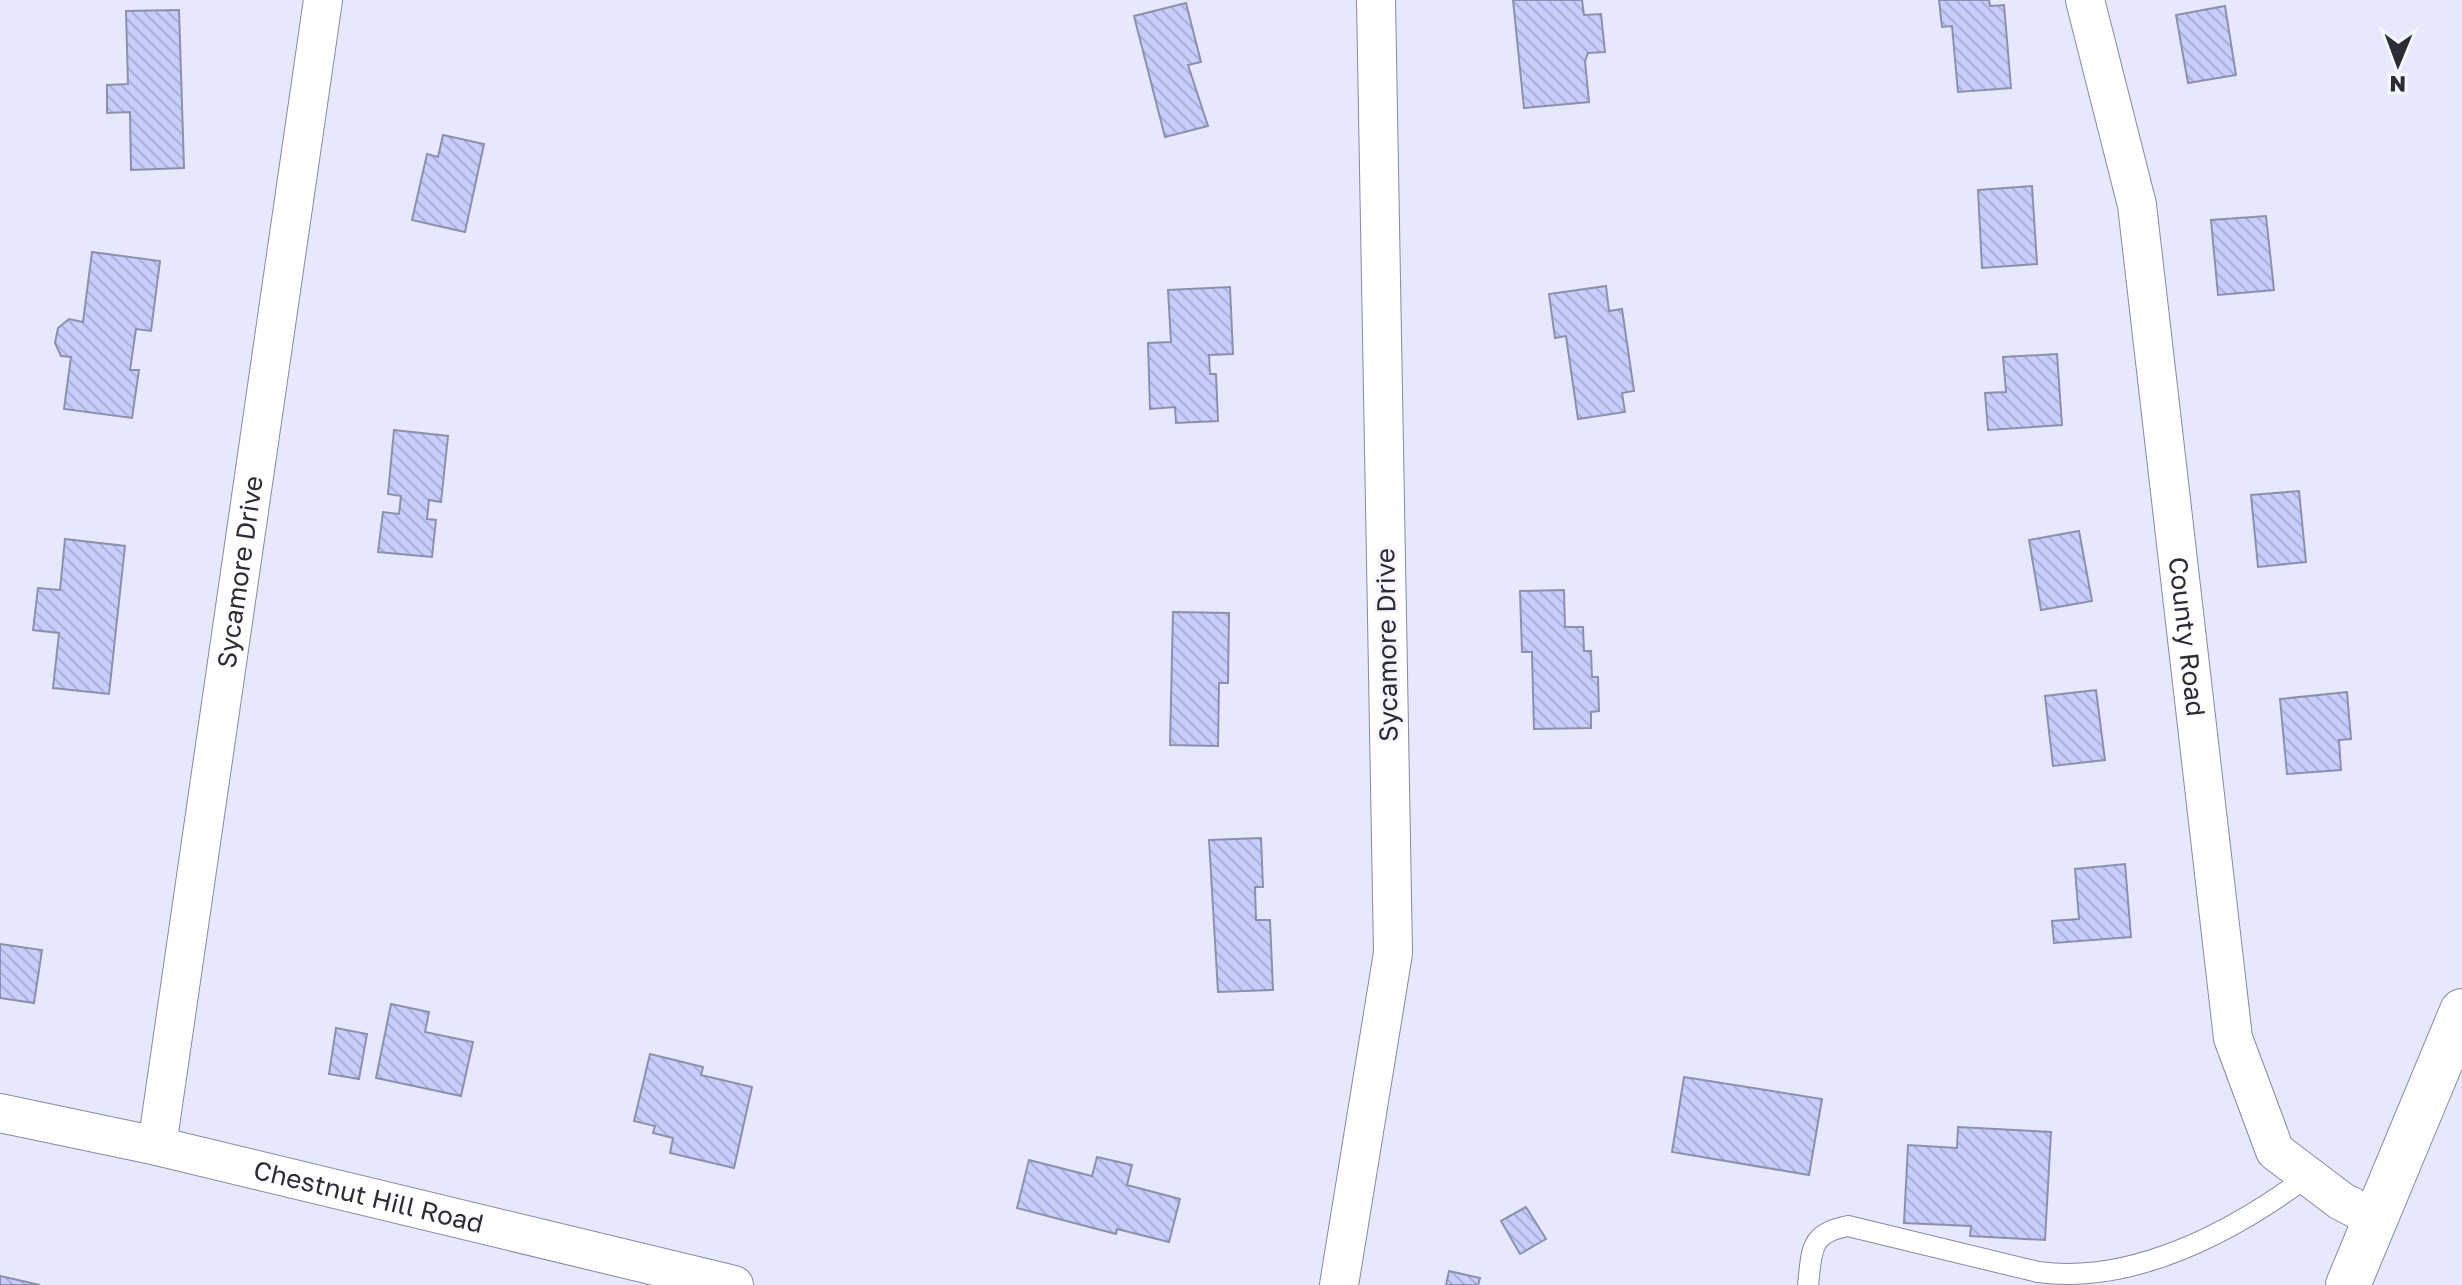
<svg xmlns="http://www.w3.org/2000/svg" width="2462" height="1285" viewBox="0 0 2462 1285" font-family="'Golos Text',sans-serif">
<defs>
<pattern id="building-back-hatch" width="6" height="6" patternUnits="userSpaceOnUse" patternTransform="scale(2)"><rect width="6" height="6" fill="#c7cdfc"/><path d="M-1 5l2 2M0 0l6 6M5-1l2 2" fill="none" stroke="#abb0d9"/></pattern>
</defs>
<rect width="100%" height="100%" fill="#e6e9fc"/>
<path fill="url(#building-back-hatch)" stroke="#8c90ac" stroke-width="2" d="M1513 0H1582L1584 15 1601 14 1605 52 1588 53 1585 61 1589 102 1524 108Z
M1939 0H1989L1990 6 2004 5 2011 88 1958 92 1952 26 1942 27Z
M1186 3 1201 62 1188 65 1208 126 1165 137 1134 16Z
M2225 6 2236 75 2188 83 2176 15Z
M179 10 184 168 131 170 130 112 107 113V85L128 84 126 11Z
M443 135 484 144 465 232 412 220 427 154 438 157Z
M2032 186 2037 264 1982 268 1978 190Z
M2266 216 2274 290 2218 295 2211 220Z
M92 252 160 261 151 331 136 329 130 370H139L132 418 64 409 71 357 61 356 55 343 58 328 69 319 83 322Z
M1606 286 1609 311 1622 309 1634 391 1622 393 1625 412 1578 419 1566 336 1555 338 1549 294Z
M1230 287 1233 354 1209 355 1210 374H1216L1218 421 1176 423 1175 407 1150 409 1148 343 1171 342 1168 290Z
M2057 354 2062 425 1988 430 1985 393 2006 392 2003 357Z
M394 430 448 436 441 502 429 500 427 519 436 520 432 557 378 552 383 512 399 514 401 496 388 494Z
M2299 491 2306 562 2258 567 2251 495Z
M2079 531 2092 601 2041 610 2029 540Z
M65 539 125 546 109 694 53 688 59 633 33 630 38 588 60 590Z
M1564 590 1565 627H1583L1584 651H1591L1592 677H1598L1599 711 1591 712V728L1534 729 1532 652H1522L1520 591Z
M1173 612 1229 613 1228 683H1219L1218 746 1170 745Z
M2096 690 2105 760 2053 766 2045 696Z
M2347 692 2351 739 2339 740 2341 770 2287 774 2280 699Z
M1261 838 1263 887H1255L1256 920H1270L1273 990 1218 992 1209 840Z
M2125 864 2131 937 2054 943 2052 921 2079 919 2075 869Z
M0 944 42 950 34 1003 0 998Z
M391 1004 429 1012 425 1032 473 1042 461 1096 376 1078Z
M336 1028 367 1034 359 1079 329 1074Z
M650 1054 703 1067 701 1075 752 1087 734 1168 670 1153 673 1138 653 1133 655 1126 634 1121Z
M1684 1077 1822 1099 1809 1175 1672 1152Z
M1958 1127 2051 1132 2045 1240 1970 1236 1971 1226 1904 1223 1908 1145 1957 1148Z
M1097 1157 1132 1165 1127 1185 1180 1199 1169 1242 1117 1229 1116 1234 1017 1208 1029 1160 1092 1176Z
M1526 1207 1546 1239 1520 1254 1501 1221Z
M1449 1271 1480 1278 1478 1285H1446Z
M0 1276 40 1285H0Z"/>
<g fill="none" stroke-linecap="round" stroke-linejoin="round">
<g stroke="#8589a5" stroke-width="22">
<path id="service" d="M1808 1285C1812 1251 1809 1233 1848 1226L2038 1272C2134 1285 2234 1231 2308 1176"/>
</g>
<g stroke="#8589a5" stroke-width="40">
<g id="minor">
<path id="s1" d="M2085 0 2137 205 2233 1038 2275 1151 2341 1201 2374 1218"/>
<path id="s2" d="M0 1113 157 1146 734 1285"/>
<path id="s3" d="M157 1146 323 0"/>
<path d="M1339 1285 1393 953 1376 0"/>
</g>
</g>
<g stroke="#8589a5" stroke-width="46">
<path id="secondary" d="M2348 1285 2462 1011"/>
</g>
<use href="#service" stroke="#fff" stroke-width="20"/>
<use href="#minor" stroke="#fff" stroke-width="38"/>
<use href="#secondary" stroke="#fff" stroke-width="44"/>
</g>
<g text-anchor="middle" stroke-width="6" stroke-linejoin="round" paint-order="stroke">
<g font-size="26" fill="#2b2c38" stroke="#f6f7fd">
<text dy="9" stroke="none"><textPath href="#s3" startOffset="580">Sycamore Drive</textPath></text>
<text dy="9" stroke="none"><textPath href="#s1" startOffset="646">County Road</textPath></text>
<text transform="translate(1387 645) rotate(-91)" y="9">Sycamore Drive</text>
<text dy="9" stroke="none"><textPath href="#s2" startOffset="378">Chestnut Hill Road</textPath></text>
</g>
</g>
<g transform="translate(2398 64) rotate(181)" stroke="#f6f7fd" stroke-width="6" paint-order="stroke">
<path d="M0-6L14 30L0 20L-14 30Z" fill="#2b2c38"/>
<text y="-12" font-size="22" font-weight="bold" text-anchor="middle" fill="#2b2c38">N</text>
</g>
</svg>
